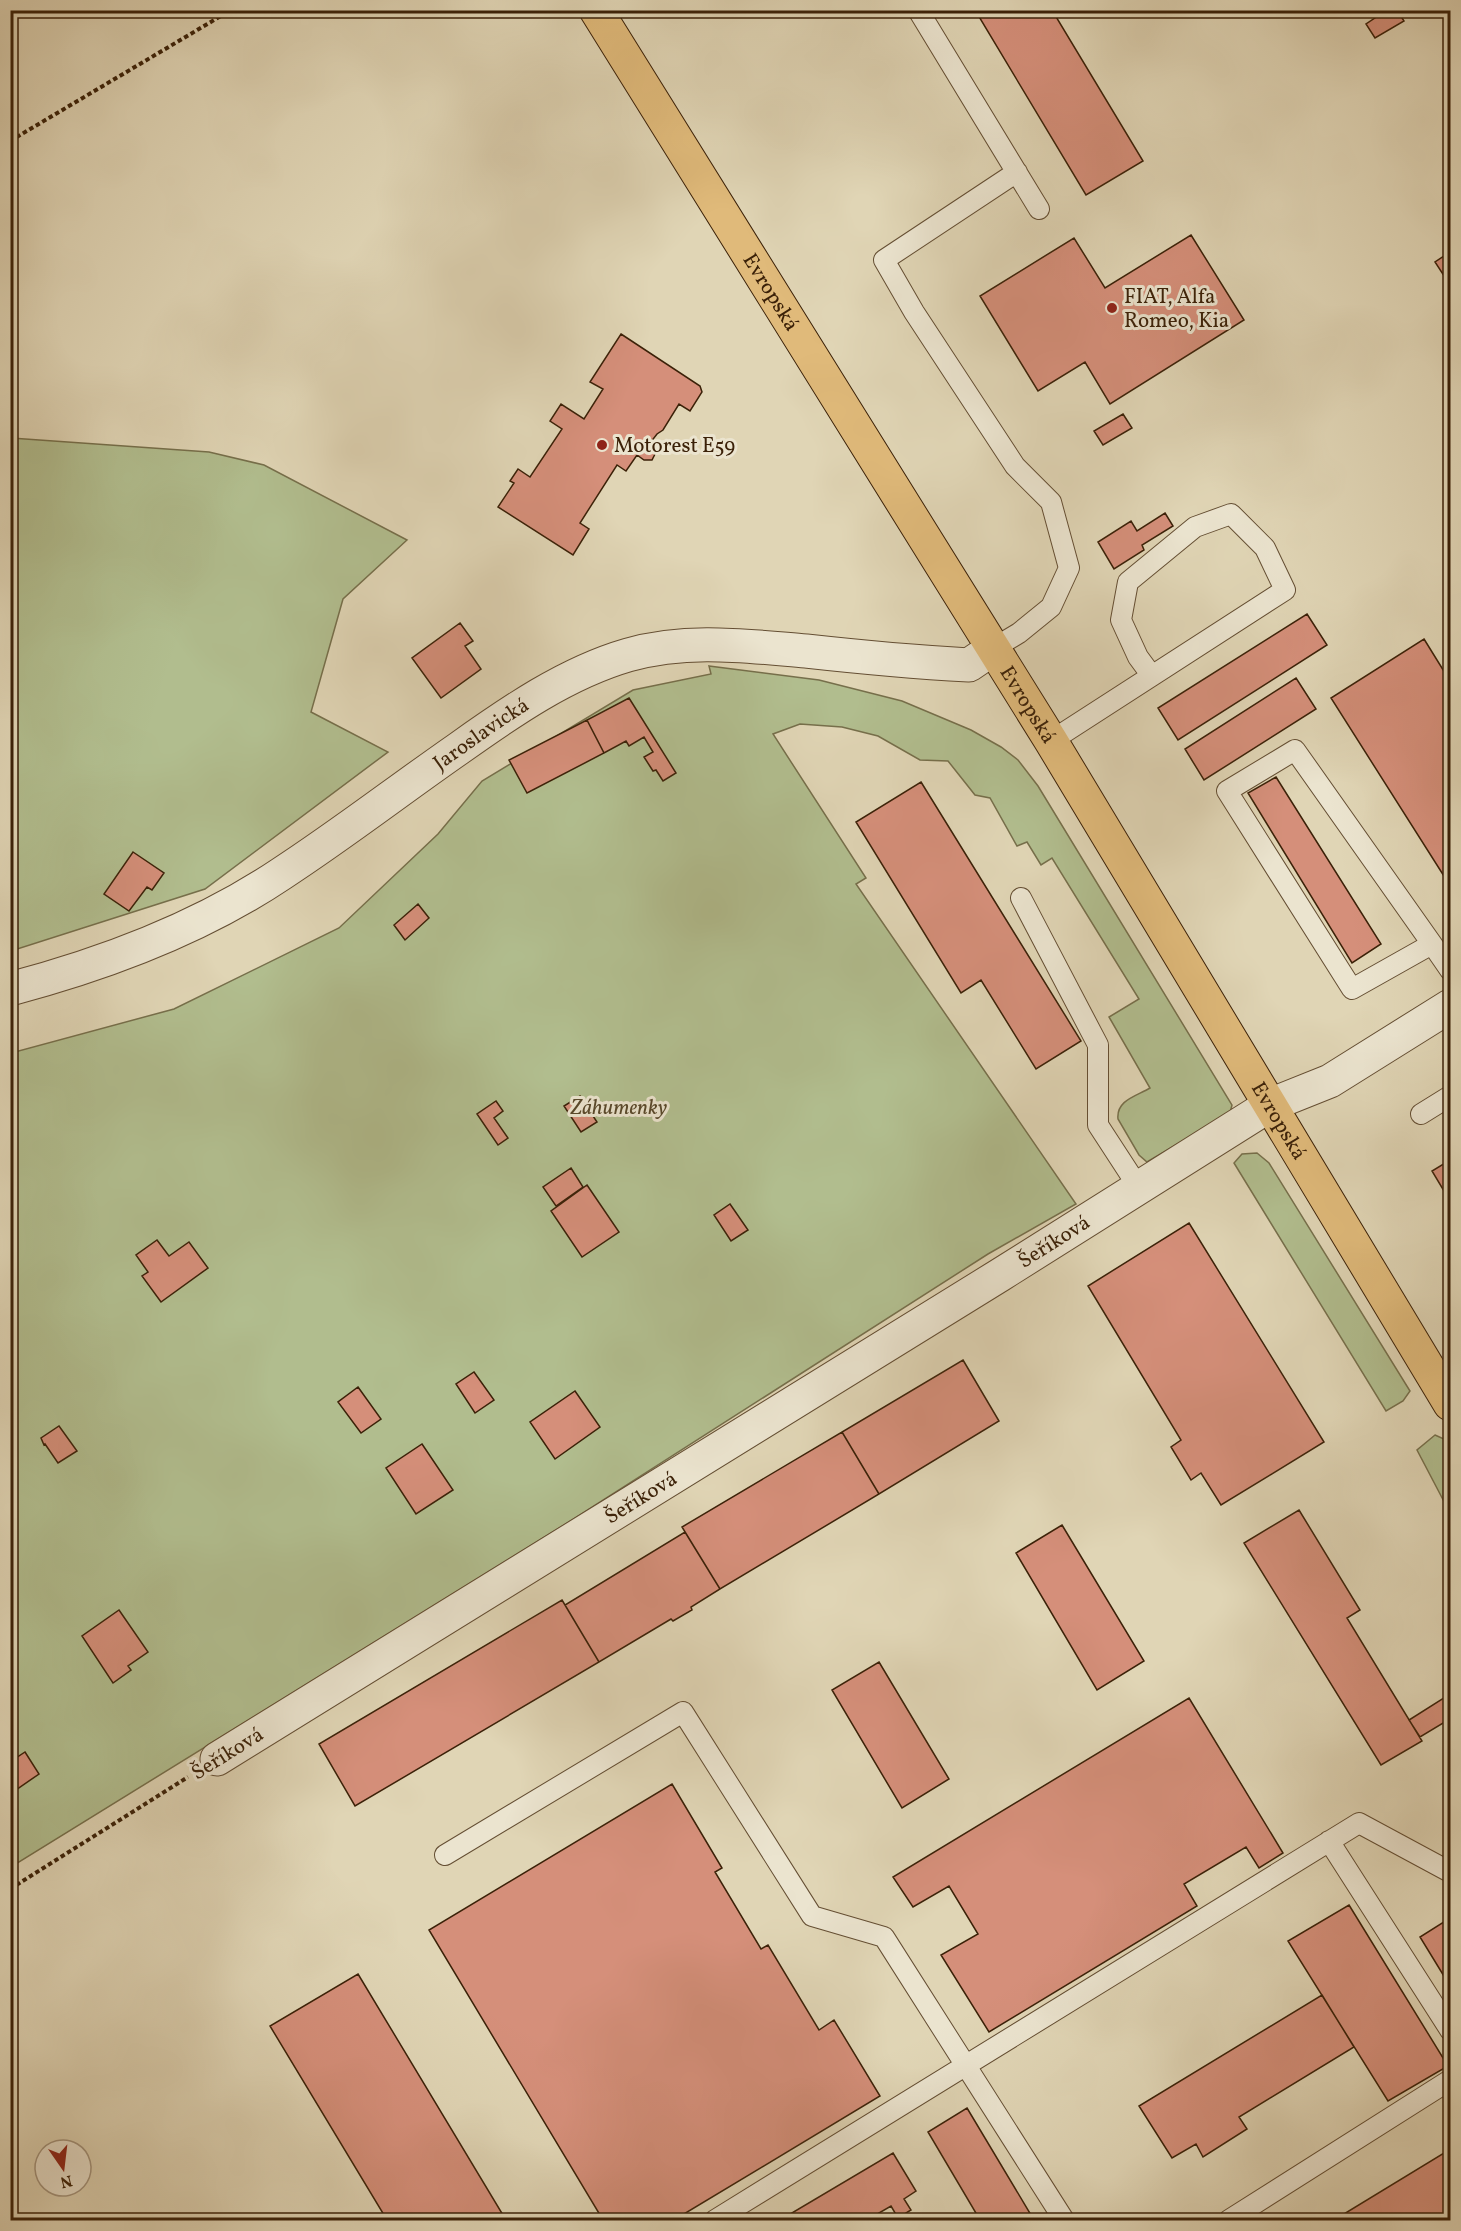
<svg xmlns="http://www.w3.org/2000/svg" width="1461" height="2231" viewBox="0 0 1461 2231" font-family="Vollkorn,serif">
<rect width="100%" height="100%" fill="#e0d5b5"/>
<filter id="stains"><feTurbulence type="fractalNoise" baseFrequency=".00333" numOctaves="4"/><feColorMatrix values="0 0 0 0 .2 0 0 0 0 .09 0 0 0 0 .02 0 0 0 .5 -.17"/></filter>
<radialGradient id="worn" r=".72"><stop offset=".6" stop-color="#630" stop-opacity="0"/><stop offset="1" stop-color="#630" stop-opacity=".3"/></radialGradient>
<path fill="#b1bd8e" stroke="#766f4b" stroke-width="1.5" d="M11 438 209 452 264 465 407 540 343 599 311 712 388 752 205 889 11 951Z
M709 666 819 680 902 701 971 730 1001 747 1018 760 1038 786 1232 1105 1230 1113 1147 1162 1139 1155 1118 1119C1116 1100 1137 1096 1150 1088L1109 1017 1139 999 1052 858 1041 865 1027 842 1017 846 990 798 975 795 948 761 920 760 878 736 842 727 800 724 773 734 866 878 856 884 1076 1204 988 1254 561 1527 11 1867V1053L174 1009 339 928 438 834 482 781 633 690 711 674Z
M1257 1153 1269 1163 1410 1391 1403 1401 1386 1411 1234 1163 1242 1154Z
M1435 1435 1444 1439 1450 1449V1513L1417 1450Z"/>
<path fill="#d58f7a" stroke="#3b2108" stroke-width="1.5" d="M975 10H1052L1143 161 1086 195Z
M1387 10H1397L1404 21 1375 38 1366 24Z
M1191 235 1244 320 1110 404 1085 362 1038 391 980 296 1074 238 1105 288Z
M1450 252V285L1435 262Z
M621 334 700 386 702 392 690 411 679 404 663 430 657 434 650 443 656 447 657 450 652 460H644L637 455 626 471 617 465 580 523 589 529 573 555 498 507 514 483 510 481 518 469 530 477 562 429 550 421 561 404 584 419 603 389 590 382Z
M1123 414 1132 428 1103 445 1094 431Z
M1165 513 1173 526 1142 545 1144 550 1114 569 1098 542 1131 521 1137 531Z
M1307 614 1327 645 1178 740 1158 708Z
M460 623 473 641 465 646 481 669 441 698 412 658Z
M1424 639 1450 681V883L1449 884 1331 698Z
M1296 678 1316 709 1204 780 1185 749Z
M629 698 676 773 663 781 656 770 653 771 644 757 653 752 644 737 629 746 626 741 604 753 587 720Z
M587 720 604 753 527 793 509 760Z
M1276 777 1381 944 1352 963 1248 793Z
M921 782 1081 1041 1036 1069 981 980 961 993 856 822Z
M133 852 164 873 152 890 147 887 129 911 104 894Z
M418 904 429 918 405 940 394 925Z
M580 1096 597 1122 581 1132 564 1106Z
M496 1101 503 1111 494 1118 508 1138 498 1145 477 1114Z
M1450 1160V1201L1432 1171Z
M571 1168 583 1187 556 1206 543 1187Z
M587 1185 619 1232 582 1257 551 1211Z
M730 1204 748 1230 731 1241 714 1215Z
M1189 1223 1324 1442 1221 1505 1201 1473 1191 1480 1171 1447 1181 1440 1088 1286Z
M157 1240 169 1256 189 1242 208 1268 161 1302 142 1276 148 1272 136 1255Z
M963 1360 999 1421 879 1494 842 1432Z
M474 1372 494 1400 475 1413 456 1384Z
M358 1387 381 1419 361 1433 338 1402Z
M575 1391 600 1427 555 1459 530 1422Z
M59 1426 77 1451 58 1463 45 1444 44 1445 41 1438Z
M842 1432 879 1494 720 1589 682 1527Z
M422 1444 453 1490 416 1514 386 1468Z
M1299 1510 1360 1610 1347 1618 1422 1741 1381 1765 1244 1543Z
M1062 1525 1144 1661 1097 1690 1016 1553Z
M685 1532 720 1589 691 1607 692 1610 673 1621 671 1619 599 1662 565 1605Z
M562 1600 599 1662 355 1806 319 1744Z
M119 1610 148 1652 128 1666 131 1670 113 1683 82 1636Z
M879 1662 949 1779 902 1808 832 1690Z
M1450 1694V1724L1448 1720 1420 1737 1409 1720Z
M1189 1698 1283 1853 1259 1868 1246 1847 1184 1884 1197 1906 989 2032 941 1955 978 1934 949 1886 913 1907 893 1877Z
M25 1752 39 1774 10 1794V1770L14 1768 10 1762Z
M672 1784 722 1868 715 1872 761 1949 768 1945 819 2030 834 2020 880 2096 674 2220H603L429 1930Z
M1349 1905 1448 2066 1388 2101 1288 1941Z
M1450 1918V1986L1420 1937Z
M358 1974 506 2220H387L270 2026Z
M1322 1995 1354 2047 1239 2117 1247 2129 1203 2157 1196 2144 1172 2158 1139 2106Z
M967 2108 1034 2220H980L928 2132Z
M893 2153 916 2191 904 2199 911 2210 898 2218 891 2206 867 2220H780Z
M1444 2153 1450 2164V2220H1334Z"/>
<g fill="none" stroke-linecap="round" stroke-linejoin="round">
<g stroke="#644e33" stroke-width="22">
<path id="service" d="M918 10 1039 209
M994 648 1019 633 1051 607 1069 568 1051 502 1015 466 914 312 884 260 1017 172
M1051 741 1285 590 1265 548 1231 514 1195 527 1128 582 1121 620 1138 657 1152 676
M1021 898 1098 1045V1125L1139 1188
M1432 944 1352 989 1227 791 1295 750 1432 944 1450 970
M1421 1114 1450 1096
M1329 1841 1450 2030
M445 1855 683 1712 812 1916 884 1937 1064 2220
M715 2220 1359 1823 1450 1872
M1229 2220 1450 2080"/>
</g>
<g stroke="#644e33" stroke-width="35">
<g id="minor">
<path id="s1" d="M217 1759 1000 1275 1270 1105 1330 1081 1450 1006"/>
</g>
</g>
<g stroke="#644e33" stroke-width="35">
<g id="tertiary">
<path id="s2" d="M10 989C105 964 199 929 281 874 341 835 399 790 458 749 510 712 566 673 628 655 687 638 746 646 806 651 860 657 915 662 969 665L994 648"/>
</g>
</g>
<g stroke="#3b2108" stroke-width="35">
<g id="primary">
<path id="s3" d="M596 10 1051 741 1450 1404"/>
</g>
</g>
<path stroke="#3b2108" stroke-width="4" stroke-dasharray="4.5 3" stroke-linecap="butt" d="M10 141 231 10
M10 1889 188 1777"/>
<use href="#service" stroke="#ebe4cf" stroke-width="20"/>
<use href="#minor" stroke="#ebe4cf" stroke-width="33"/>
<use href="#tertiary" stroke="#ebe4cf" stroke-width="33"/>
<use href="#primary" stroke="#e0ba7a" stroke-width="33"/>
</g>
<g fill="#8f2418" stroke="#ebe4cf" stroke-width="2">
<circle cx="1112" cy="308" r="6"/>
<circle cx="602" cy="445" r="6"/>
</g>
<g text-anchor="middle" stroke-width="6" stroke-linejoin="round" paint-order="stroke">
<g font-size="21" fill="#3b2108" stroke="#ebe4cf">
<text dy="7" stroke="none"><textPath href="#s3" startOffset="332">Evropská</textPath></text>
<text dy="7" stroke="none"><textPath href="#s3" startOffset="818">Evropská</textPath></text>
<text dy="7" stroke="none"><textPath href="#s2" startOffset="540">Jaroslavická</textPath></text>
<text dy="7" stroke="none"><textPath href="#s3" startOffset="1304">Evropská</textPath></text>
<text dy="7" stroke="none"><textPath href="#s1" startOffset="984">Šeříková</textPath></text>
<text dy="7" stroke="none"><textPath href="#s1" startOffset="498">Šeříková</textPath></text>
<text transform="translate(227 1753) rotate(-32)" y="7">Šeříková</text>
</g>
<g font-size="21" fill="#3b2108" stroke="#ebe4cf" text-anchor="start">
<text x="1124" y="303">FIAT, Alfa<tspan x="1124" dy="24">Romeo, Kia</tspan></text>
<text x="614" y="452">Motorest E59</text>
</g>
<g font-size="21" font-style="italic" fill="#58482a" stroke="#ebe4cf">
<text x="619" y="1114">Záhumenky</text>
</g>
</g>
<rect width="1461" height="2231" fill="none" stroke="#e0d5b5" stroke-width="36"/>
<rect x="12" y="12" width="1437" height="2207" fill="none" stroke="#3b2108" stroke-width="3"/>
<rect x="18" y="18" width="1425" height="2195" fill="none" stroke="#3b2108" stroke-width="1.5"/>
<g transform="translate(63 2168) rotate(166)"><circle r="28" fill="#ebe4cf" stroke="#a5967f" stroke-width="1.5"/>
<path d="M0-4.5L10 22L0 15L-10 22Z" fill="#8f2418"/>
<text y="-9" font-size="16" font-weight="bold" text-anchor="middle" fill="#3b2108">N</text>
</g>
<rect width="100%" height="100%" filter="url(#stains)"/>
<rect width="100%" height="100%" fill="url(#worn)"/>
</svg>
